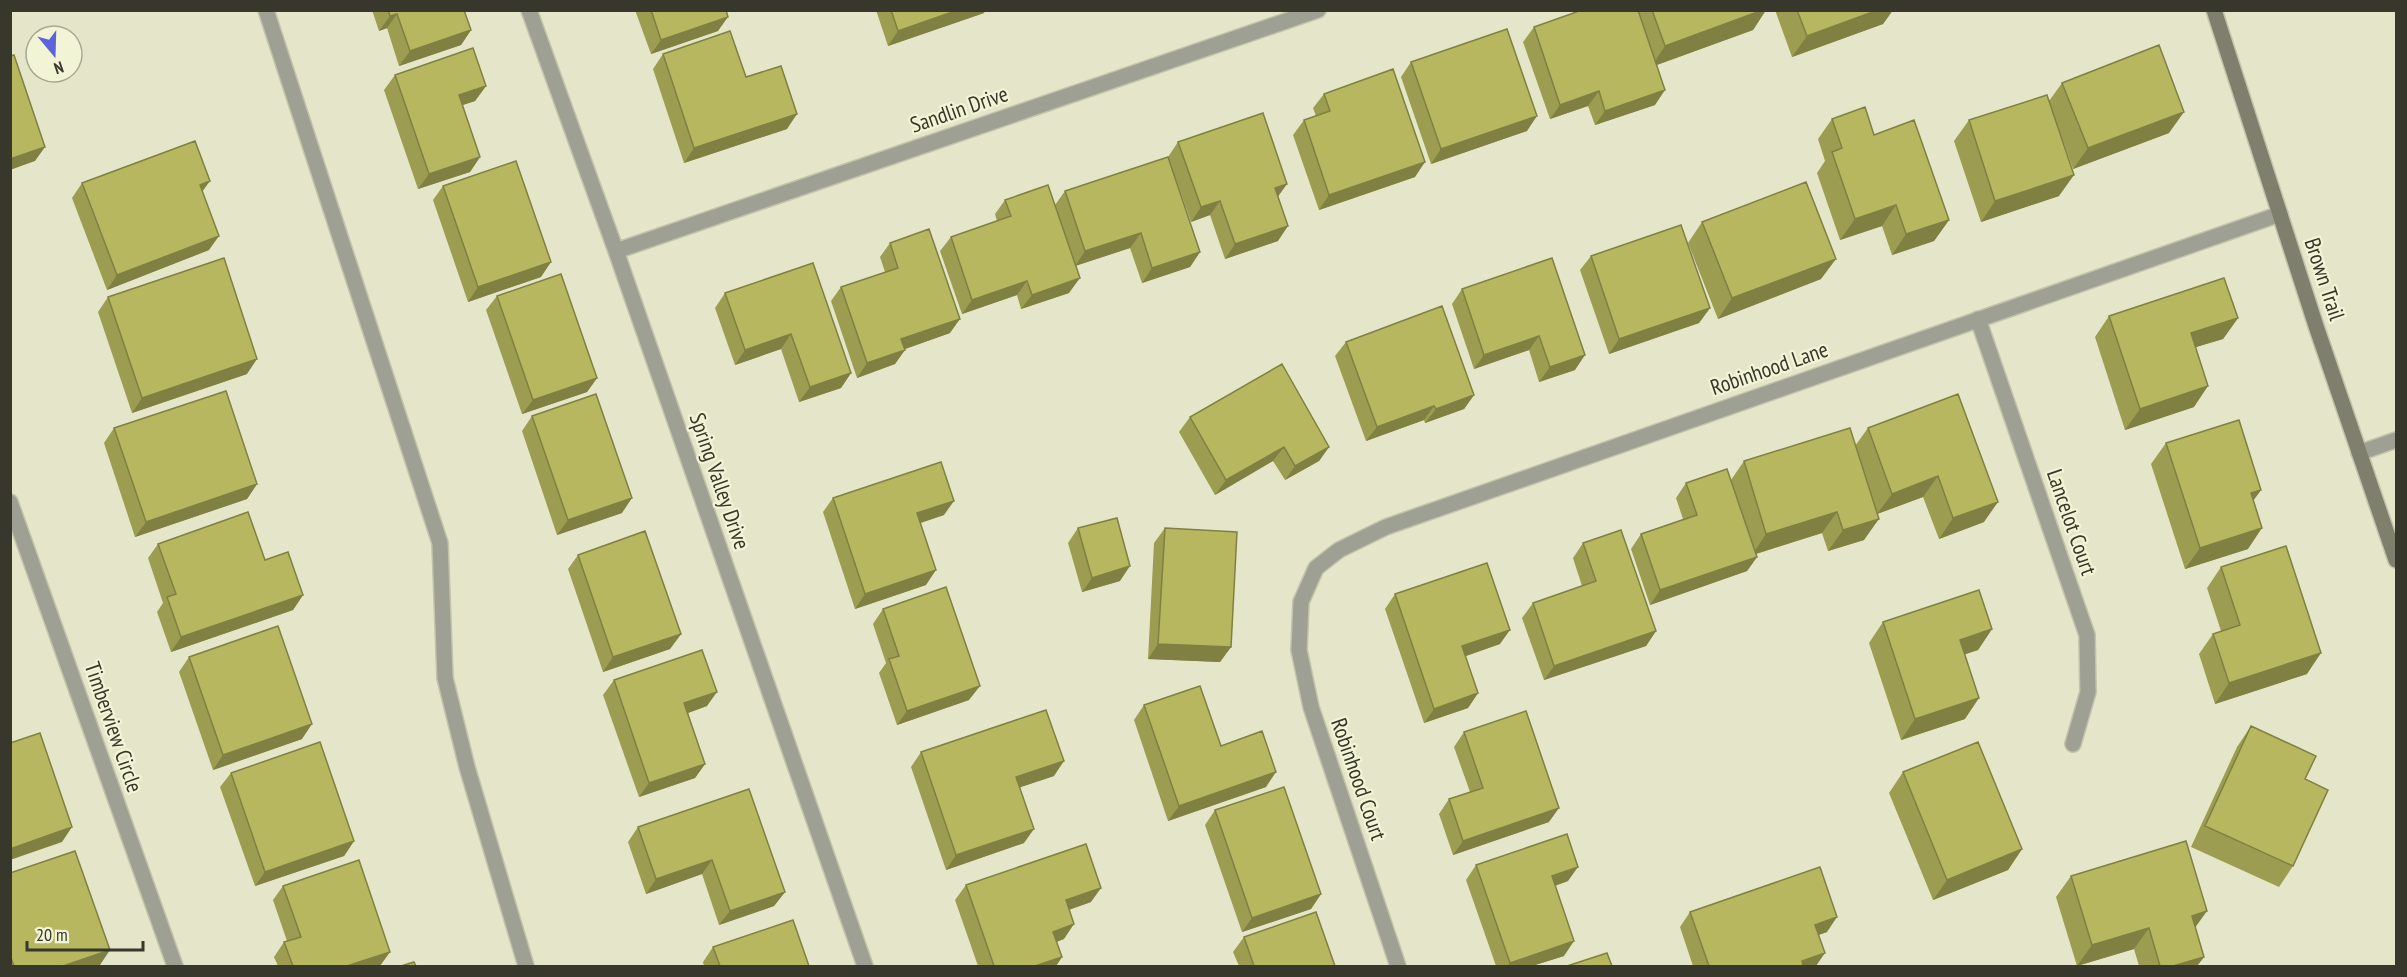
<svg xmlns="http://www.w3.org/2000/svg" width="2407" height="977" viewBox="0 0 2407 977" font-family="'PT Sans Narrow',sans-serif">
<rect width="100%" height="100%" fill="#e5e6c9"/>
<g fill="none" stroke-linecap="round" stroke-linejoin="round">
<g stroke="#c2c3aa" stroke-width="18">
<path id="lane" d="M266 10 440 543 445 678 467 767 526 966"/>
</g>
<g stroke="#c2c3aa" stroke-width="18">
<path id="street" d="M529 10 616 251 865 966
M616 251 1318 10
M1978 319 2087 635 2088 692 2073 744
M2359 453 2396 440
M10 502 175 966
M1398 966 1311 707 1299 650 1301 602 1316 568 1339 550 1386 527 2280 214"/>
</g>
<g stroke="#c2c3aa" stroke-width="18">
<path id="secondary" d="M2214 10 2316 326 2396 560"/>
</g>
<use href="#lane" stroke="#9fa094" stroke-width="15"/>
<use href="#street" stroke="#9fa094" stroke-width="15"/>
<use href="#secondary" stroke="#7f7f6e" stroke-width="15"/>
</g>
<path fill="#9d9d52" d="M372 10H464L471 30 461 45 399 66 387 28 379 31Z
M635 10H726L718 31 651 54Z
M876 10H985L984 13 888 46Z
M1582 10H1766L1753 30 1657 65 1655 105 1595 125 1588 106 1550 119 1523 42 1534 27Z
M1775 10H1893L1883 24 1792 57Z
M663 54 787 129 684 163 653 69Z
M1411 62 1527 131 1431 164 1401 77Z
M395 75 486 86 475 101 462 105 480 157 470 172 418 189 384 90Z
M2062 83 2169 133 2073 169 2063 141 2059 196 1981 222 1954 141 1969 120 2049 101Z
M1324 94 1415 177 1319 210 1293 135 1304 120 1316 116 1313 108Z
M1832 119 1874 135 1949 220 1934 241 1892 255 1882 226 1840 240 1817 173 1825 161 1818 139Z
M1178 142 1278 197V241L1225 259 1210 215 1191 222 1168 157Z
M82 183 202 191 209 250 107 290 72 198Z
M443 186 541 277 468 302 433 200Z
M1065 191 1200 252 1190 267 1142 283 1130 248 1075 266 1069 293 1021 309 1017 295 962 314 940 251 951 237 997 221 995 214 1005 200 1055 205Z
M1702 222 1821 279 1718 319 1688 243Z
M890 243 950 333 905 349 895 364 857 378 831 301 841 287 885 272 880 257Z
M1591 256 1710 308 1699 323 1609 354 1580 270Z
M1552 258 1575 370 1539 382 1529 350 1474 369 1452 304 1462 289Z
M813 263 851 373 841 388 799 402 781 349 735 365 715 308 725 293Z
M497 296 597 378 587 392 522 414 486 310Z
M108 297 247 374 132 413 98 312Z
M2109 316 2238 318 2223 339 2196 347 2194 407 2125 430 2095 337Z
M1346 342 1474 395 1464 409 1425 423 1424 420 1366 441 1335 356Z
M1958 394 1984 522 1939 539 1923 497 1877 514 1864 540 1828 551 1822 533 1756 554 1757 557 1747 571 1650 605 1631 549 1641 534 1683 519 1676 498 1686 483 1731 480 1744 461 1855 446 1868 428Z
M532 416 622 513 557 535 522 431Z
M1190 417 1329 447 1319 461 1285 480 1273 461 1215 495 1179 432Z
M114 428 257 484 247 499 135 537 104 443Z
M2166 443 2261 490 2253 501 2248 549 2185 569 2151 464Z
M833 498 944 515 921 523 926 585 855 609 823 512Z
M1078 528 1120 581 1082 592 1068 543Z
M1165 528 1231 647 1220 662 1148 659 1154 543Z
M1583 543 1656 631 1646 646 1544 680 1522 618 1533 603 1582 586 1573 558Z
M158 544 265 560 303 595 293 610 171 652 157 612 163 603 148 558Z
M578 555 681 634 670 649 603 672 568 569Z
M2221 567 2307 674 2215 704 2199 654 2213 634 2221 631 2207 588Z
M1395 594 1500 644 1465 656 1478 693 1468 708 1424 723 1385 609Z
M883 609 969 700 897 725 879 673 886 663 873 624Z
M1883 622 1992 629 1978 650 1965 654V719L1901 740 1869 643Z
M189 657 302 739 213 770 179 672Z
M614 680 707 706 688 713 705 764 695 778 639 797 603 695Z
M1144 705 1221 746 1266 787 1168 821 1134 720Z
M2251 726 2305 779 2293 866 2279 887 2191 847 2237 747Z
M1464 732 1549 822 1453 855 1439 814 1449 799 1470 792 1454 747Z
M921 752 1054 776 1020 787 1024 843 946 870 911 767Z
M1903 772 2022 849 2008 870 1933 900 1889 793Z
M231 773 354 841 344 856 255 886 220 787Z
M1215 810 1321 894 1311 909 1242 932 1205 825Z
M638 827 785 892 774 906 719 925 702 874 646 894 628 842Z
M1476 865 1568 881 1555 886 1564 956 1532 966H1496L1466 880Z
M10 873 100 965 95 966H10Z
M2071 876 2195 927 2204 957 2197 966H2139L2134 949 2077 966 2056 897Z
M966 885 1091 902 1069 910 1064 939 1057 942 1062 957 1056 966H978L955 900Z
M283 886 380 966H278L274 957 284 942 287 941 273 900Z
M1690 912 1827 932 1819 935 1816 966H1693L1680 927Z
M1244 937 1335 966H1239L1233 952Z
M713 947 809 966H704L703 962Z"/>
<path fill="#7f8042" d="M958 10H985L984 13 888 46 898 31Z
M1763 10H1766L1753 30 1651 67 1665 46Z
M1878 10H1893L1883 24 1792 57 1807 36Z
M397 14 387 28 379 31 390 16Z
M728 17 718 31 651 54 661 40Z
M471 30 461 45 399 66 410 51Z
M486 86 475 101 448 110 459 95Z
M1665 90 1655 105 1595 125 1605 111Z
M1599 91 1588 106 1550 119 1560 105Z
M2184 112 2169 133 2073 169 2088 148Z
M797 114 787 129 684 163 694 148Z
M1537 116 1527 131 1431 164 1441 149Z
M45 147 35 161 10 170V159Z
M480 157 470 172 418 189 429 174Z
M1425 162 1415 177 1319 210 1329 195Z
M2074 175 2059 196 1981 222 1995 201Z
M210 181 199 196 200 185Z
M1287 184 1277 198 1275 188Z
M1220 201 1210 215 1191 222 1201 207Z
M1896 205 1882 226 1840 240 1855 219Z
M1949 220 1934 241 1892 255 1906 234Z
M1288 226 1278 241 1225 259 1235 244Z
M1141 233 1130 248 1075 266 1085 251Z
M219 236 209 250 107 290 117 275Z
M1200 252 1190 267 1142 283 1152 268Z
M1836 259 1821 279 1718 319 1732 298Z
M551 262 541 277 468 302 478 287Z
M1080 278 1069 293 1021 309 1032 295Z
M1027 281 1017 295 962 314 972 300Z
M1710 308 1699 323 1609 354 1619 339Z
M2238 318 2223 339 2176 353 2191 333Z
M960 319 950 333 891 354 901 339Z
M791 334 781 349 735 365 745 350Z
M1539 336 1529 350 1474 369 1484 355Z
M905 350 895 364 857 378 867 363Z
M1585 355 1575 370 1539 382 1550 367Z
M257 359 247 374 132 413 142 398Z
M851 373 841 388 799 402 810 387Z
M597 378 587 392 522 414 533 400Z
M2208 386 2194 407 2125 430 2140 409Z
M1474 395 1464 409 1425 423 1436 409Z
M1434 406 1424 420 1366 441 1377 427Z
M1284 447 1273 461 1215 495 1226 480Z
M1329 447 1319 461 1285 480 1295 466Z
M1938 476 1923 497 1877 514 1892 494Z
M257 484 247 499 135 537 146 522Z
M2261 490 2246 510 2251 493Z
M632 498 622 513 557 535 568 520Z
M954 501 944 515 907 527 917 513Z
M1998 502 1984 522 1939 539 1953 518Z
M1837 512 1822 533 1752 555 1766 534Z
M1879 519 1864 540 1828 551 1843 530Z
M2262 528 2248 549 2185 569 2200 548Z
M1757 557 1747 571 1650 605 1660 590Z
M1130 566 1120 581 1082 592 1092 578Z
M936 570 926 585 855 609 865 594Z
M303 595 293 610 171 652 181 637Z
M1992 629 1978 650 1945 661 1960 640Z
M1510 630 1500 644 1452 661 1462 646Z
M1656 631 1646 646 1544 680 1554 666Z
M681 634 670 649 603 672 613 657Z
M1158 644 1231 647 1220 662 1148 659Z
M2321 653 2307 674 2215 704 2229 683Z
M980 686 969 700 897 725 907 711Z
M717 692 707 706 674 718 684 703Z
M1478 693 1468 708 1424 723 1434 709Z
M1979 698 1965 719 1901 740 1915 719Z
M312 724 302 739 213 770 223 755Z
M1064 761 1054 776 1006 792 1016 777Z
M705 764 695 778 639 797 649 783Z
M1276 772 1266 787 1168 821 1179 806Z
M1559 808 1549 822 1453 855 1463 841Z
M72 827 62 842 10 860V849Z
M1034 829 1024 843 946 870 956 855Z
M354 841 344 856 255 886 265 872Z
M2022 849 2008 870 1933 900 1947 880Z
M712 860 702 874 646 894 656 879Z
M1578 867 1568 881 1542 890 1552 876Z
M1101 888 1091 902 1056 914 1066 900Z
M785 892 774 906 719 925 730 911Z
M1321 894 1311 909 1242 932 1252 918Z
M2207 911 2192 932V916Z
M1837 917 1827 932 1805 939 1815 925Z
M1074 924 1064 939 1043 946 1053 932Z
M2149 928 2134 949 2077 966 2092 945Z
M1574 941 1564 956 1532 966H1508L1510 963Z
M110 950 100 965 95 966H63Z
M390 952 380 966H347Z
M1825 953 1816 966H1798L1802 961Z
M1062 957 1056 966H1035Z
M2204 957 2197 966H2173Z"/>
<path fill="#b6b75f" stroke="#7f8042" stroke-width="1.5" d="M388 10H464L471 30 410 51 397 14 390 16Z
M651 10H726L728 17 661 40Z
M891 10H958L898 31Z
M1582 10H1638L1665 90 1605 111 1599 91 1560 105 1534 27Z
M1652 10H1763L1665 46Z
M1797 10H1878L1807 36Z
M1507 29 1537 116 1441 149 1411 62Z
M730 31 746 77 781 66 797 114 694 148 663 54Z
M2159 45 2184 112 2088 148 2062 83Z
M473 48 486 86 459 95 480 157 429 174 395 75Z
M14 55 45 147 10 159V56Z
M1393 69 1425 162 1329 195 1304 120 1330 111 1324 94Z
M2047 95 2074 175 1995 201 1969 120Z
M1865 107 1874 135 1914 120 1949 220 1906 234 1896 205 1855 219 1832 152 1842 148 1832 119Z
M1263 113 1287 184 1275 188 1288 226 1235 244 1220 201 1201 207 1178 142Z
M195 141 210 181 200 185 219 236 117 275 82 183Z
M1168 157 1200 252 1152 268 1141 233 1085 251 1065 191Z
M516 161 551 262 478 287 443 186Z
M1806 182 1836 259 1732 298 1702 222Z
M1048 185 1080 278 1032 295 1027 281 972 300 951 237 1011 216 1005 200Z
M1681 225 1710 308 1619 339 1591 256Z
M929 229 960 319 901 339 905 350 867 363 841 287 898 268 890 243Z
M224 258 257 359 142 398 108 297Z
M1552 258 1585 355 1550 367 1539 336 1484 355 1462 289Z
M813 263 851 373 810 387 791 334 745 350 725 293Z
M561 274 597 378 533 400 497 296Z
M2224 278 2238 318 2191 333 2208 386 2140 409 2109 316Z
M1442 306 1474 395 1436 409 1434 406 1377 427 1346 342Z
M1282 364 1329 447 1295 466 1284 447 1226 480 1190 417Z
M226 391 257 484 146 522 114 428Z
M596 394 632 498 568 520 532 416Z
M1958 394 1998 502 1953 518 1938 476 1892 494 1868 428Z
M2239 420 2261 490 2251 493 2262 528 2200 548 2166 443Z
M1850 428 1879 519 1843 530 1837 512 1766 534 1744 461Z
M941 462 954 501 917 513 936 570 865 594 833 498Z
M1727 469 1757 557 1660 590 1641 534 1697 515 1686 483Z
M248 512 265 560 288 552 303 595 181 637 167 597 176 594 158 544Z
M1117 518 1130 566 1092 578 1078 528Z
M1165 528 1237 532 1231 647 1158 644Z
M1621 530 1656 631 1554 666 1533 603 1596 581 1583 543Z
M645 531 681 634 613 657 578 555Z
M2286 546 2321 653 2229 683 2213 634 2240 625 2221 567Z
M1487 563 1510 630 1462 646 1478 693 1434 709 1395 594Z
M946 587 980 686 907 711 889 659 899 656 883 609Z
M1979 590 1992 629 1960 640 1979 698 1915 719 1883 622Z
M278 626 312 724 223 755 189 657Z
M702 650 717 692 684 703 705 764 649 783 614 680Z
M1200 686 1221 746 1262 731 1276 772 1179 806 1144 705Z
M1046 710 1064 761 1016 777 1034 829 956 855 921 752Z
M1526 711 1559 808 1463 841 1449 799 1483 788 1464 732Z
M2251 726 2316 756 2305 779 2328 790 2293 866 2205 826Z
M40 733 72 827 10 849V743Z
M320 742 354 841 265 872 231 773Z
M1978 742 2022 849 1947 880 1903 772Z
M1284 787 1321 894 1252 918 1215 810Z
M749 789 785 892 730 911 712 860 656 879 638 827Z
M1567 834 1578 867 1552 876 1574 941 1510 963 1476 865Z
M2186 841 2207 911 2192 916 2204 957 2173 966H2160L2149 928 2092 945 2071 876Z
M1086 844 1101 888 1066 900 1074 924 1053 932 1062 957 1035 966H994L966 885Z
M75 851 110 950 63 966H14L10 955V873Z
M359 860 390 952 347 966H293L284 942 301 937 283 886Z
M1820 867 1837 917 1815 925 1825 953 1802 961 1803 966H1709L1690 912Z
M1316 912 1335 966H1254L1244 937Z
M793 920 809 966H720L713 947Z
M1607 953 1612 966H1567Z
M414 962 416 966H401Z"/>
<g text-anchor="middle" stroke-width="4.5" stroke-linejoin="round" paint-order="stroke">
<g font-size="22" fill="#37372c" stroke="#f2f4d6">
<text transform="translate(959 109) rotate(-19)" y="8">Sandlin Drive</text>
<text transform="translate(2325 279) rotate(72)" y="8">Brown Trail</text>
<text transform="translate(1769 368) rotate(-19)" y="8">Robinhood Lane</text>
<text transform="translate(720 481) rotate(71)" y="8">Spring Valley Drive</text>
<text transform="translate(2072 522) rotate(71)" y="8">Lancelot Court</text>
<text transform="translate(114 727) rotate(71)" y="8">Timberview Circle</text>
<text transform="translate(1359 779) rotate(71)" y="8">Robinhood Court</text>
</g>
</g>
<rect width="2407" height="977" fill="none" stroke="#37372c" stroke-width="24"/>
<g transform="translate(54 54) rotate(161)"><circle r="28" fill="#f2f4d6" stroke="#a7a892" stroke-width="1.5"/>
<path d="M0-4.5L10 22L0 15L-10 22Z" fill="#5d63db"/>
<text y="-9" font-size="16" font-weight="bold" text-anchor="middle" fill="#37372c">N</text>
</g>
<path d="M27 941v9h116v-9" fill="none" stroke="#37372c" stroke-width="3"/>
<text x="36" y="941" font-size="18" fill="#37372c" stroke="#f2f4d6" stroke-width="4.5" paint-order="stroke">20 m</text>
</svg>
